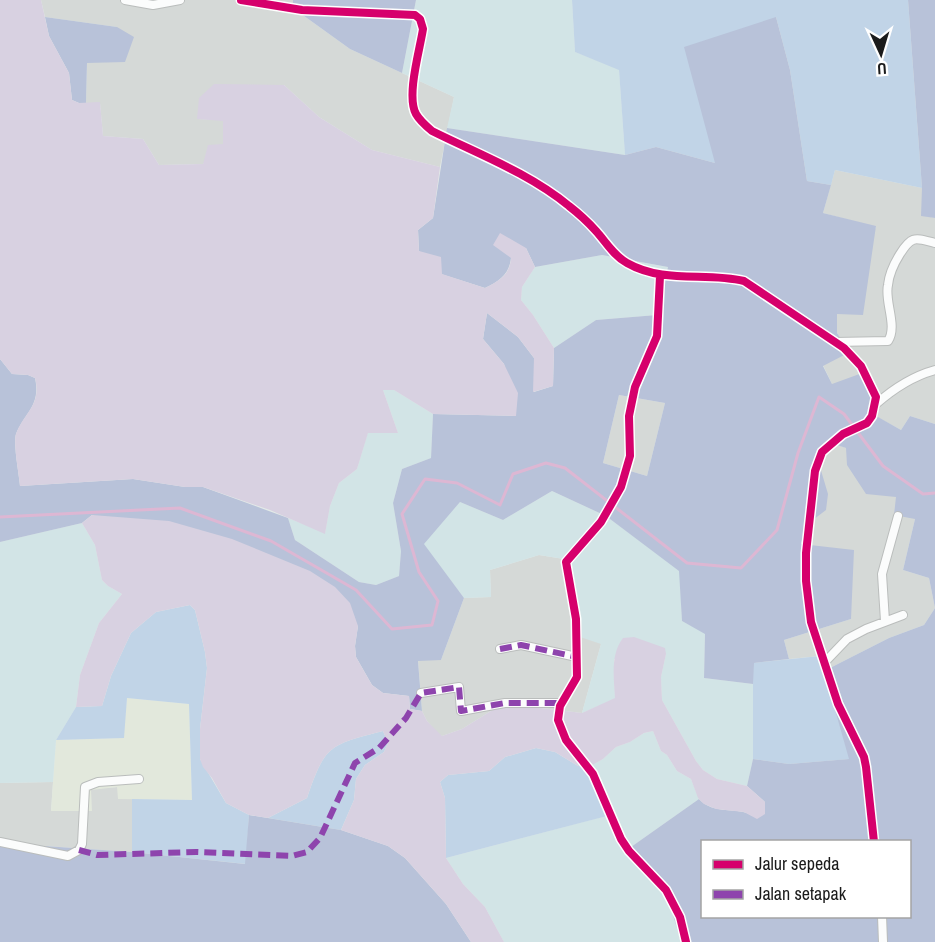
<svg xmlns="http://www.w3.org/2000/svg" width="935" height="942" viewBox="0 0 935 942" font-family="'Archivo Narrow',sans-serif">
<rect width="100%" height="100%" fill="#e3eae8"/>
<path fill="#d5d9d7" d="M41 0H293V8L350 49 454 97 440 167 372 150 319 117 284 85 198 119 223 120V144L203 164 159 165 143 139 103 136 100 103H86L87 63 117 27 45 17Z
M835 170 922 188V215L935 218V424L910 416 901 430 870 413 832 384 823 365 849 352 837 333V314L876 227 823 213Z
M619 395 665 403 647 476 603 463Z
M828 441 846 448 896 497 915 519 903 570 929 578 935 608 924 625 889 638 824 671 820 656 789 659 784 640 851 619 801 545 817 457Z
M539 555 564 559 601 644 582 713 541 708 491 711 462 729 442 736 438 734 427 721 422 711 418 660H441L464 598 491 597 490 570Z
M53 782 51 811 91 789 118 787 119 799H132V852L0 843V783Z"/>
<path fill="#e2e8dc" d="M127 698 189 704 192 800 118 799 117 787 91 790 92 811H51L56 740 123 738Z"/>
<path fill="#d2e4e6" d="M416 0H572L575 52 619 69 625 155 447 128 454 97 402 73Z
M602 255 668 267 657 315 596 320 554 348 533 315 521 300 522 287 535 267Z
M383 390H394L433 414 431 458 402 469 393 503 401 551 399 576 376 585 359 582 295 540 288 518 325 533 330 506 339 483 357 469 368 432 398 433Z
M552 491 606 516 680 571 682 621 705 633 704 678 753 684V759L747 786 717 779 703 770 696 761 662 700 661 677 666 654 614 659 615 699 582 713 601 644 580 637 564 559 539 555 490 570 491 597 464 598 423 544 460 502 503 520Z
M82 523 95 545 102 580 108 586 122 594 99 623 80 675 76 707 56 740 53 782 0 783V542Z
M653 731 661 751 667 755 677 771 691 779 699 799 631 847 670 905 681 942H504L485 907 463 884 446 858 606 816 590 766 603 759 616 747 630 742 644 733Z"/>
<path fill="#c1d4e7" d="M572 0H908L922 188 835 170 831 185 807 181 790 70 776 17 715 163 656 147 625 155 619 70 575 52Z
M190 605 195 610 205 652 207 668 200 729V759L226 803 249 815 246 864 132 852V799L192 800 189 704 127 698 124 738 56 740 76 707 102 706 111 676 131 633 156 612Z
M820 656 850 759 789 764 753 759V663Z
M383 731 388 743 384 752 365 765 356 779 354 800 341 830 268 818 307 798C325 745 329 745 383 731Z
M536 748 555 752 578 766H590L607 816 446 858 445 798 440 782 448 775 489 771 505 757Z"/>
<path fill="#b8c2d9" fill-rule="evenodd" d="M293 0H416L402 73 350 49 293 8Z
M908 0H935V218L921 216 922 188Z
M45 17 117 27 134 37 125 62 87 63 86 103H79L72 100 69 73 49 36Z
M776 17 790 70 807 181 831 185 823 213 876 226 863 315 837 314V333L850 352 823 366 832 384 865 372 875 391 871 413 901 430 910 416 935 424V942H681L670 905 631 847 699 799C711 812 727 809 743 812 748 813 752 816 757 818L765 802 747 786 753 759 789 764 849 759 824 671 889 638 924 625 935 608 929 578 903 570 915 519 894 515 896 497 866 494 847 465 846 448 828 442 817 457 828 494 826 510 805 526 801 544 854 550 851 619 784 640 789 659 754 663 753 684 704 678 705 634 682 621 679 571 606 516 552 491 503 520 460 502 424 544 464 598 441 660 418 661 422 711 410 709 409 696 383 693 372 685 356 657 355 646 358 626 92 515 82 523 0 542V359L12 374 28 375 35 378C41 406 25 412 16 434 13 444 19 474 20 486L133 479 185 487H203L288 518 295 540 359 582 376 585 399 576 401 551 393 503 402 469 431 458 433 414 516 416 504 364 483 339 487 313 518 337 534 358V392L553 386 554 348 596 320 657 315 668 267 602 255 535 267 526 248 511 258C509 275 499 281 485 288L441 274 419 251 418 230 433 218 447 128 625 155 656 147 715 163 684 47ZM619 395 665 403 647 476 603 463ZM702 842H910V916H702Z
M249 815 341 830 388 846 405 858 446 904 471 942H0V843L132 852 245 864Z"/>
<path fill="#d8d1e1" d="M0 0H41L49 36 69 73 72 100 79 103 100 102 103 136 143 139 159 165 203 164 208 145 223 144V121L197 119 199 98 214 84 284 85 319 117 372 150 440 167 433 218 418 230 419 251 441 257 442 274 485 288C499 281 510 275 511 258L493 245 500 233 526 248 535 267 522 287 521 300 533 315 554 348 553 386 533 392 534 358 518 337 487 313 483 339 504 364 518 393 516 416 433 414 394 390H383L398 433H368L357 469 339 483 330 506 325 534 270 510 203 487H185L133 479 20 486C19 474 13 444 16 434 24 412 42 405 35 378L28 375 12 374 0 359Z
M92 515 169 521 232 539 310 571 335 587 350 603 358 626 355 646 356 657 372 685 383 693 409 696 410 709 422 711 427 721 442 736 462 729 491 711 500 708H541L582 713 615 698C614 678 610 655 623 638L634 637 665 648 666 654 661 677 662 700 696 761 703 770 717 779 747 786 765 802V814L757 819 744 812 716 809 704 804 698 798 691 779 677 771 667 755 661 751 653 731 644 733 630 742 616 747 603 759 587 768 578 766 555 752 536 748 505 757 489 771 448 775 440 782 445 798 446 858 463 884 485 907 504 942H471L446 904 405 858 388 846 341 830 354 800 356 779 365 765 384 752 388 743 383 731C329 745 325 745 307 798L268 818 249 815 226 803 212 778 203 767 200 759V729L207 668 205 652 195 610 190 605 156 612 131 633 111 676 102 706 76 707 80 675 99 623 122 594 108 586 102 580 95 545 82 523Z"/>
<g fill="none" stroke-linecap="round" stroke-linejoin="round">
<path stroke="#ddb7d3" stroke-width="3" d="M0 517 180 508 271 541 356 590 392 629 432 625 438 601 419 572 402 514 425 479 457 483 500 505 513 474 546 463 565 468 687 563 741 568 777 530 798 453 819 397 844 414 883 466 923 494 935 493"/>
<g stroke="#babdbc" stroke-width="10">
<path id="street" d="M125 0 153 5 180 0
M241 0 302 10 415 15 420 19 423 29C420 49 406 96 416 114 420 121 426 126 432 131 478 154 529 173 569 206 578 213 588 222 596 231 606 242 614 256 627 263 664 284 705 272 744 281L844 348 861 366 876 397 872 416 867 423 843 434 822 452 815 471 806 553V581L811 622 838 704 864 757 866 767 874 842
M660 276 657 336 635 387 629 416 630 456 621 487 601 522 566 562 576 619 577 677 560 706 558 720 566 740 593 774 621 839 629 851 666 890 680 917 686 942
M835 342 888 341C898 326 884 301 888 285 889 275 895 262 900 254 912 235 915 238 935 243
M876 404C893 389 913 376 935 370
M885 621 882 574 898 516
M500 649 521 645 577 657
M824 663 847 639 866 629 903 615
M421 693 459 687 461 711 505 703H562
M0 842 68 856 79 850 82 844 85 787 98 782 139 779
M882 916 883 942"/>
</g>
<use href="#street" stroke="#fbfcfc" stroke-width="8"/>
<path stroke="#8e44ad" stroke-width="6" stroke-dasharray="12 6" stroke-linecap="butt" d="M500 649 521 645 577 657
M79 850 97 855 196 852 292 856 307 852 320 838 355 763 379 748 406 718 421 693 459 687 461 711 505 703H562"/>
<g stroke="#fff" stroke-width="11">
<path id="cycleway" d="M241 0 302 10 415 15 420 19 423 29C420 49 406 96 416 114 420 121 426 126 432 131 478 154 529 173 569 206 578 213 588 222 596 231 606 242 614 256 627 263 664 284 705 272 744 281L844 348 861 366 876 397 872 416 867 423 843 434 822 452 815 471 806 553V581L811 622 838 704 864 757 866 767 874 842
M660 276 657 336 635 387 629 416 630 456 621 487 601 522 566 562 576 619 577 677 560 706 558 720 566 740 593 774 621 839 629 851 666 890 680 917 686 942"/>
</g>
<use href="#cycleway" stroke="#d6006c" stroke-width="8"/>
</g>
<rect x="701" y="840" width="210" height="78" fill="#ffffff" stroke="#a4a4a4" stroke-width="1.5"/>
<rect x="713" y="860" width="30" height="9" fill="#d6006c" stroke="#a4a4a4" stroke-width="1.5"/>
<text x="755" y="870" font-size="18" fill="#1b1b1b">Jalur sepeda</text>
<rect x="713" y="890" width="30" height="9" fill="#8e44ad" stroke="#a4a4a4" stroke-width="1.5"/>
<text x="755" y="900" font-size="18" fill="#1b1b1b">Jalan setapak</text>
<g transform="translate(881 54) rotate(176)" stroke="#ffffff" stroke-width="4.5" paint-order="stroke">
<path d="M0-4.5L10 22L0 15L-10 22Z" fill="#1b1b1b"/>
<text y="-9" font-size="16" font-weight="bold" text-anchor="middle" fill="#1b1b1b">U</text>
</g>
</svg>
